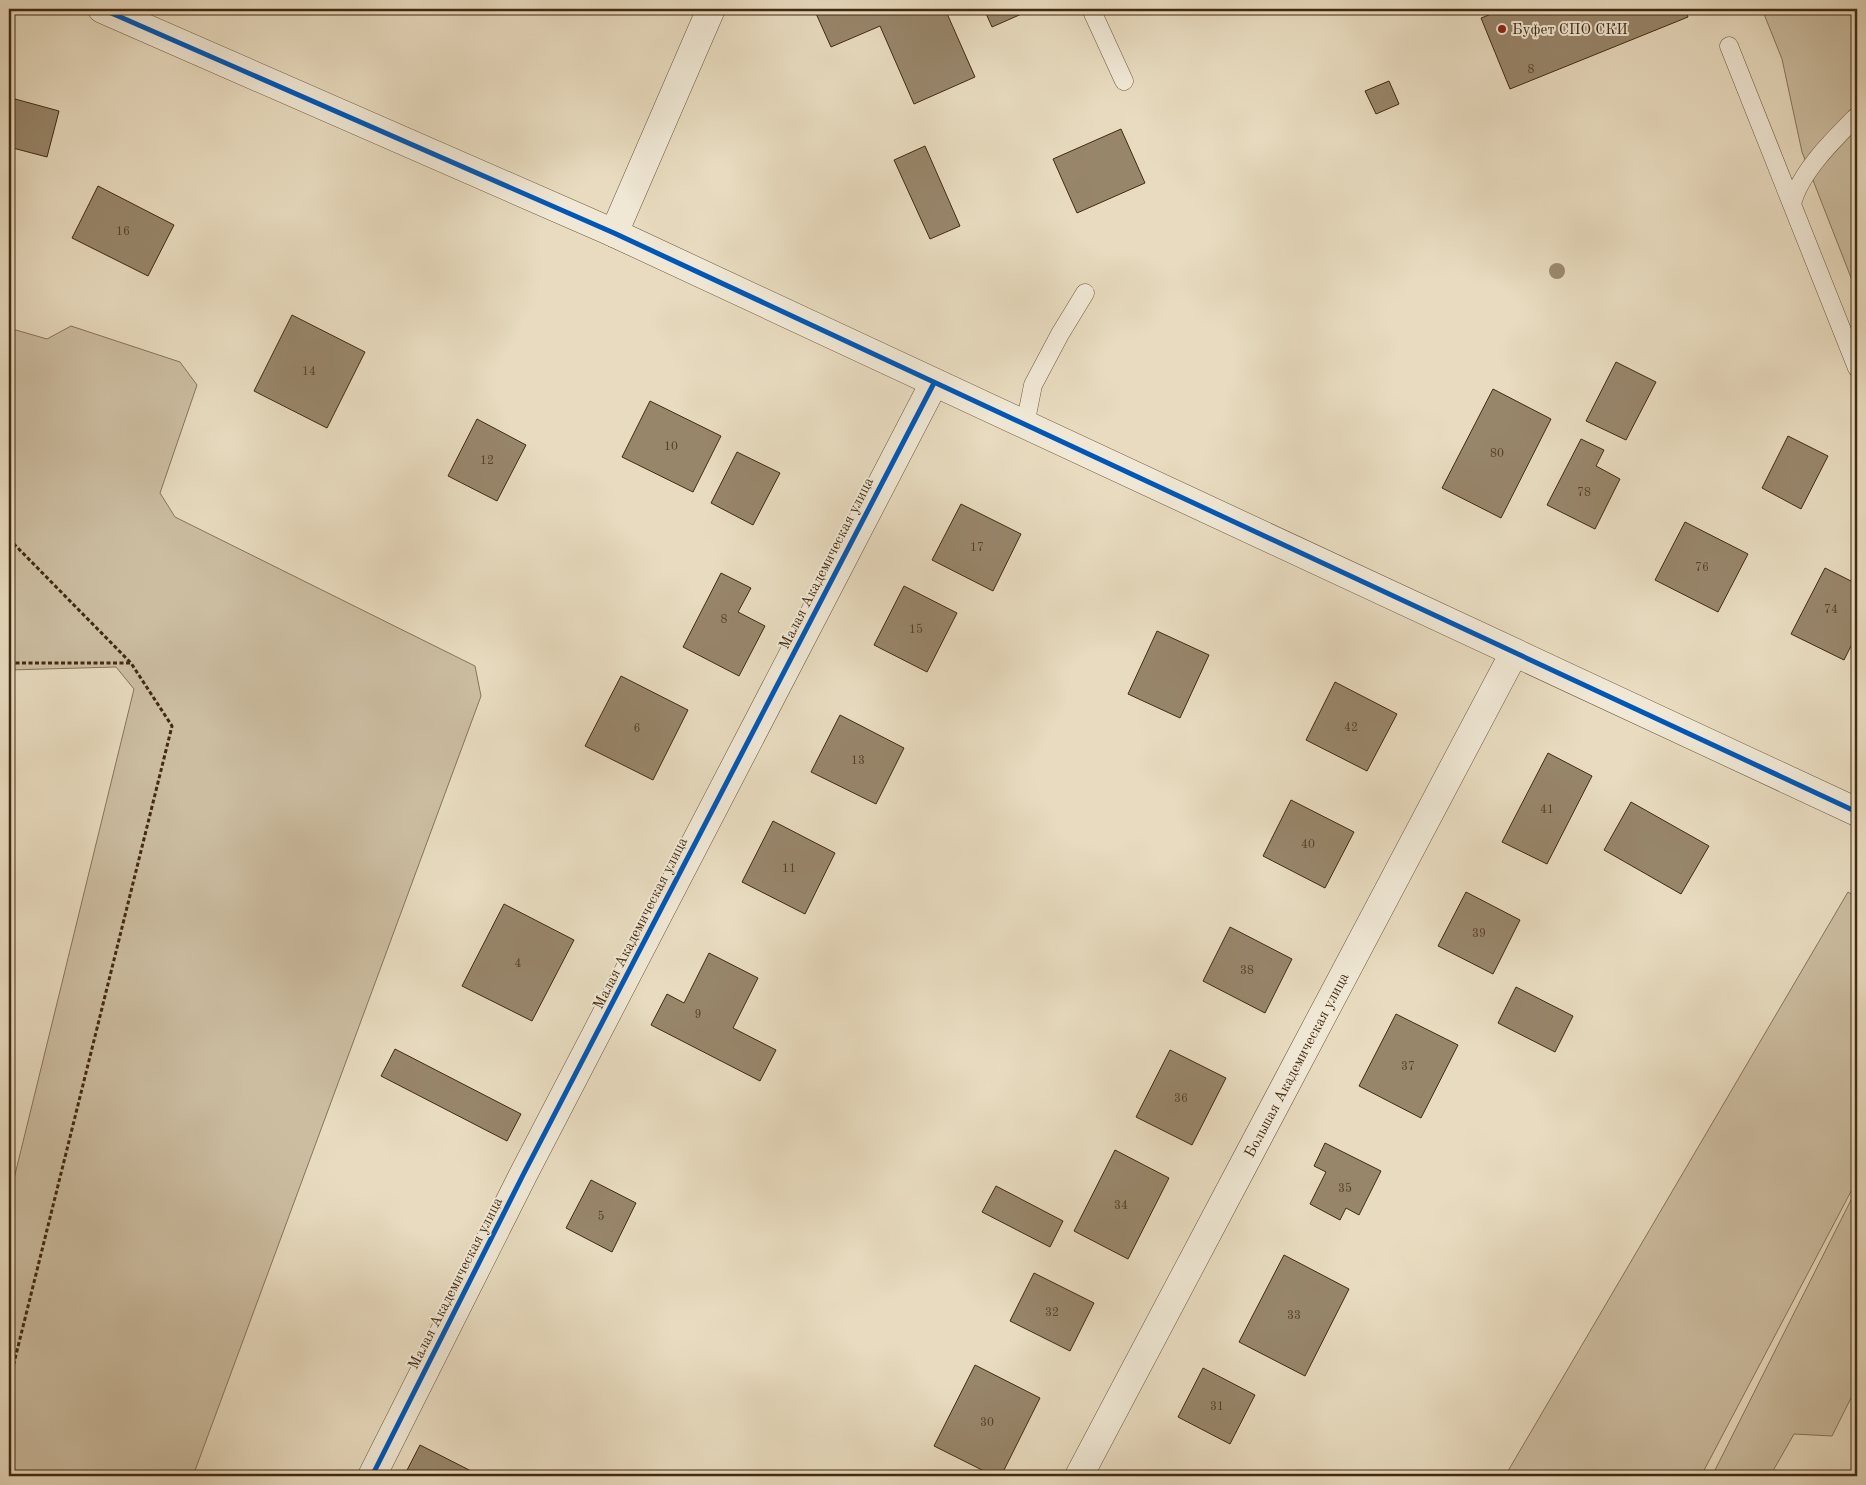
<svg xmlns="http://www.w3.org/2000/svg" width="1866" height="1485" viewBox="0 0 1866 1485" font-family="'Old Standard TT',serif">
<rect width="100%" height="100%" fill="#e8dbbf"/>
<filter id="stains"><feTurbulence type="fractalNoise" baseFrequency=".004" numOctaves="4"/><feColorMatrix values="0 0 0 0 .2 0 0 0 0 .09 0 0 0 0 .02 0 0 0 .5 -.17"/></filter>
<radialGradient id="worn" r=".72"><stop offset=".6" stop-color="#630" stop-opacity="0"/><stop offset="1" stop-color="#630" stop-opacity=".3"/></radialGradient>
<path fill="#ccbda1" stroke="#877458" d="M1762 9H1857V104L1852 112 1857 125V293L1802 152 1782 59Z
M71 326 180 362 197 385 160 493 175 517 475 666 481 696 193 1476H9V1199L134 689 116 667 9 670V328L47 339Z
M1848 892 1857 898V1180L1701 1476H1505Z
M1857 1188V1386L1832 1436 1794 1434 1770 1476H1712Z"/>
<path fill="#98866b" stroke="#422a10" d="M814 9H945L975 77 914 104 880 26 831 47Z
M984 9H1033L992 27Z
M1504 9H1685L1688 17 1510 89 1481 18Z
M1389 81 1399 104 1376 114 1365 91Z
M15 99 59 111 47 157 9 147V123Z
M1121 129 1145 183 1077 213 1053 159Z
M925 146 960 226 930 239 894 160Z
M98 186 174 225 148 276 72 238Z
M292 315 365 352 327 428 254 391Z
M1616 362 1656 382 1626 440 1586 421Z
M1493 389 1551 419 1501 518 1442 488Z
M650 401 721 436 693 492 622 457Z
M477 419 526 445 497 501 448 476Z
M1788 436 1828 456 1801 509 1762 488Z
M1581 439 1604 450 1596 466 1620 479 1595 529 1547 505Z
M737 452 780 473 753 525 711 503Z
M961 504 1021 534 993 591 932 560Z
M1685 522 1748 554 1718 612 1655 580Z
M1825 568 1857 584V634L1844 660 1791 634Z
M721 573 751 588 738 612 765 626 739 676 683 647Z
M904 586 957 613 927 672 874 645Z
M1157 631 1209 655 1180 718 1128 694Z
M621 676 688 710 653 780 585 746Z
M1335 682 1397 714 1367 771 1306 740Z
M840 715 904 748 876 804 811 772Z
M1548 753 1592 776 1547 864 1502 842Z
M1291 800 1354 832 1325 888 1263 856Z
M1631 802 1709 846 1681 894 1604 850Z
M773 821 835 853 805 914 742 882Z
M1466 892 1520 920 1493 974 1438 946Z
M504 904 574 940 532 1021 462 986Z
M1230 927 1292 959 1265 1013 1203 981Z
M709 953 758 978 733 1028 776 1050 760 1081 651 1025 667 994 684 1003Z
M1516 987 1573 1016 1555 1052 1498 1023Z
M1396 1014 1458 1045 1421 1118 1359 1086Z
M395 1049 521 1114 507 1141 381 1076Z
M1170 1050 1226 1078 1192 1145 1136 1117Z
M1325 1143 1381 1171 1359 1215 1346 1208 1340 1220 1310 1204 1326 1172 1314 1166Z
M1115 1150 1169 1178 1128 1259 1074 1231Z
M591 1180 636 1203 612 1252 566 1228Z
M996 1186 1063 1221 1050 1247 982 1212Z
M1284 1255 1349 1289 1305 1376 1239 1342Z
M1034 1273 1094 1303 1070 1351 1010 1321Z
M975 1365 1040 1398 1001 1476H994L934 1446Z
M1203 1368 1255 1395 1230 1444 1178 1417Z
M420 1445 481 1476H404Z"/>
<g fill="none" stroke-linecap="round" stroke-linejoin="round">
<g stroke="#6c563c" stroke-width="19">
<path id="service" d="M1091 9 1124 81
M1729 46 1857 368
M1792 204C1800 172 1834 139 1857 116
M1025 425 1033 385 1060 334 1085 293"/>
</g>
<g stroke="#6c563c" stroke-width="29">
<g id="minor">
<path d="M102 9 614 233 1857 812"/>
<path d="M614 233 711 9"/>
<path d="M372 1476 523 1175 934 383"/>
<path id="s1" d="M1079 1476 1514 653"/>
</g>
</g>
<path stroke="#422a10" stroke-width="3" stroke-dasharray="4 2.5" stroke-linecap="butt" d="M9 539 131 663
M9 663H131L172 726 9 1383"/>
<use href="#service" stroke="#f0e8d5" stroke-width="18"/>
<use href="#minor" stroke="#f0e8d5" stroke-width="28"/>
<g stroke="#f0e8d5" stroke-width="8">
<path id="cycleway" d="M102 9 614 233 1857 812
M372 1476 523 1175 934 383"/>
</g>
<use href="#cycleway" stroke="#0057b8" stroke-width="5"/>
</g>
<circle fill="#9c8a6f" cx="1557" cy="271" r="8"/>
<circle fill="#8f2418" stroke="#f0e8d5" stroke-width="2" cx="1502" cy="29" r="5"/>
<g text-anchor="middle" stroke-width="4" stroke-linejoin="round" paint-order="stroke">
<g font-size="12" fill="#584127">
<text x="1531" y="73">8</text>
<text x="123" y="235">16</text>
<text x="309" y="375">14</text>
<text x="671" y="450">10</text>
<text x="1497" y="457">80</text>
<text x="487" y="464">12</text>
<text x="1584" y="496">78</text>
<text x="977" y="551">17</text>
<text x="1702" y="571">76</text>
<text x="1831" y="613">74</text>
<text x="724" y="623">8</text>
<text x="916" y="633">15</text>
<text x="1351" y="731">42</text>
<text x="637" y="732">6</text>
<text x="858" y="764">13</text>
<text x="1547" y="813">41</text>
<text x="1308" y="848">40</text>
<text x="789" y="872">11</text>
<text x="1479" y="937">39</text>
<text x="518" y="967">4</text>
<text x="1247" y="974">38</text>
<text x="698" y="1018">9</text>
<text x="1408" y="1070">37</text>
<text x="1181" y="1102">36</text>
<text x="1345" y="1192">35</text>
<text x="1121" y="1209">34</text>
<text x="601" y="1220">5</text>
<text x="1052" y="1316">32</text>
<text x="1294" y="1319">33</text>
<text x="1217" y="1410">31</text>
<text x="987" y="1426">30</text>
</g>
<g font-size="15" fill="#422a10" stroke="#f0e8d5" text-anchor="start">
<text x="1512" y="34">Буфет СПО СКИ</text>
</g>
<g font-size="15" fill="#422a10" stroke="#f0e8d5">
<text transform="translate(826 563) rotate(-63)" y="5">Малая Академическая улица</text>
<text transform="translate(640 923) rotate(-63)" y="5">Малая Академическая улица</text>
<text dy="5" stroke="none"><textPath href="#s1" startOffset="465">Большая Академическая улица</textPath></text>
<text transform="translate(455 1283) rotate(-63)" y="5">Малая Академическая улица</text>
</g>
</g>
<rect width="1866" height="1485" fill="none" stroke="#e8dbbf" stroke-width="30"/>
<rect x="10" y="10" width="1846" height="1465" fill="none" stroke="#422a10" stroke-width="2.5"/>
<rect x="15" y="15" width="1836" height="1455" fill="none" stroke="#422a10"/>
<rect width="100%" height="100%" filter="url(#stains)"/>
<rect width="100%" height="100%" fill="url(#worn)"/>
</svg>
